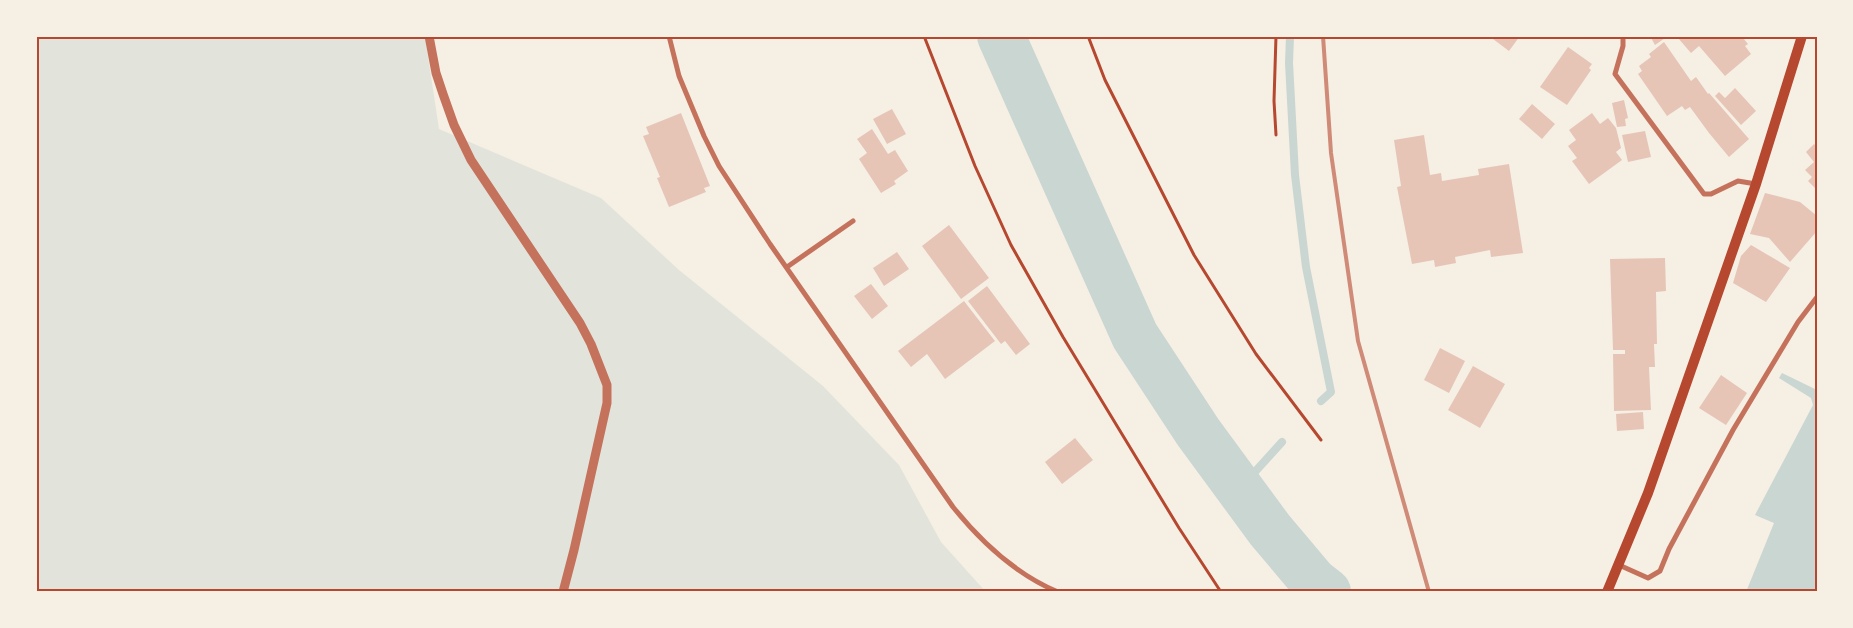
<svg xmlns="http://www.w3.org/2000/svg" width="1853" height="628" viewBox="0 0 1853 628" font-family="Arial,sans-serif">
<rect width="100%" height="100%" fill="#f6efe4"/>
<path fill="#e2e4dc" d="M36 36H425L439 129 601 198 679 270 823 386 899 465 941 542 986 592H36Z"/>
<path fill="#c9d6d2" d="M1782 373 1817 390V592H1746L1774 523 1755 515 1813 405 1811 398 1779 378Z"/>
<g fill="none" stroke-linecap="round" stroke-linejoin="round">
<path stroke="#c9d6d2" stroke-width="8" d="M1290 36 1289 63 1295 175 1306 267 1331 392 1321 401
M1270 530 1253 474 1282 442"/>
<path stroke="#c9d6d2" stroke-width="48" d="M1001 36 1135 336 1198 432 1270 530 1313 581 1327 592"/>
</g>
<path fill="#e6c5b7" d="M1495 36H1520L1509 51 1493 39Z
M1650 36H1668L1655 45Z
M1679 36H1744L1743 38 1748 44 1745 46 1751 54 1725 76 1699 46 1691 53 1678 38Z
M1664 42 1691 81 1696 77 1708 94 1709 93 1749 139 1729 157 1709 133 1690 107 1685 110 1682 106 1667 116 1638 74 1642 71 1639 66 1651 57 1649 54Z
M1568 47 1592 64 1589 68 1591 70 1567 105 1540 87Z
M1735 88 1756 111 1741 125 1715 96 1719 92 1725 98Z
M1624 100 1628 118 1625 119 1626 126 1617 127 1612 103Z
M1532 104 1555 124 1542 139 1519 119Z
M892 109 906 134 887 144 873 119Z
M681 113 710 186 704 188 706 192 669 207 657 178 660 177 643 136 649 134 646 127Z
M1592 113 1600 124 1608 118 1616 128 1621 148 1616 152 1622 160 1589 184 1572 161 1577 158 1568 146 1576 140 1569 130Z
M872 129 888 154 895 150 908 171 894 181 896 184 881 193 859 159 867 153 857 139Z
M1645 131 1651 157 1628 162 1622 135Z
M1424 135 1430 175 1441 173 1442 181 1479 175 1478 169 1509 164 1523 253 1491 257 1490 250 1455 257 1456 263 1435 267 1434 260 1412 264 1397 187 1401 186 1394 140Z
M1814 144 1817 147V190L1808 181 1812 177 1805 170 1814 162 1806 152Z
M1765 193 1800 202 1817 216V231L1790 262 1769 238 1750 234Z
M949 225 989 278 961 299 922 246Z
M1751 245 1790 268 1766 302 1733 283 1741 256Z
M897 252 909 269 884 286 873 268Z
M1665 258 1666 291 1656 292 1657 344H1654L1655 367H1649L1651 410 1614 411 1613 354H1625V350H1613L1610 259Z
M871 284 888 306 872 319 854 296Z
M987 286 1030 344 1016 355 1005 341 1001 344 968 301Z
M964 301 995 341 945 379 927 354 911 367 898 351Z
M1440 348 1465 361 1449 393 1424 380Z
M1473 366 1505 384 1480 428 1448 410Z
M1721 375 1747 393 1726 425 1699 408Z
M1643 412 1644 429 1617 431 1616 414Z
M1075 438 1093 460 1062 484 1045 462Z"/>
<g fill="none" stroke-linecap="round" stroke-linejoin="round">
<path stroke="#b5482f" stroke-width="3" d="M924 36 975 166 1011 245 1063 337 1179 528 1221 592
M1088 36 1105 80 1194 255 1256 354 1321 440
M1276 135 1274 101 1276 36"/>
<path stroke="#c5725c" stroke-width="5" d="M669 36 679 76 704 136 719 166 770 244 953 507C982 543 1015 574 1058 592
M1623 36V46L1615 74 1704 194H1711L1738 181 1756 184
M787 267 853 221
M1619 565 1648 578 1660 571 1669 549 1733 430 1798 322 1817 297"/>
<path stroke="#c5725c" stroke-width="9" d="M429 36 436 73 443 94 454 125 471 160 580 323 591 344 607 385V403L574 550 563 592"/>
<path stroke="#b5482f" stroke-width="10" d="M1607 592 1648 493 1756 184 1802 36"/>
<path stroke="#cf8b77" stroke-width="4" d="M1323 36 1331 153 1358 341 1429 592"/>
</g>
<rect width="1853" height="628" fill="none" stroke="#f6efe4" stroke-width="75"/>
<rect x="38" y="38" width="1778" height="552" fill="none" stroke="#b5482f" stroke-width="2"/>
</svg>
